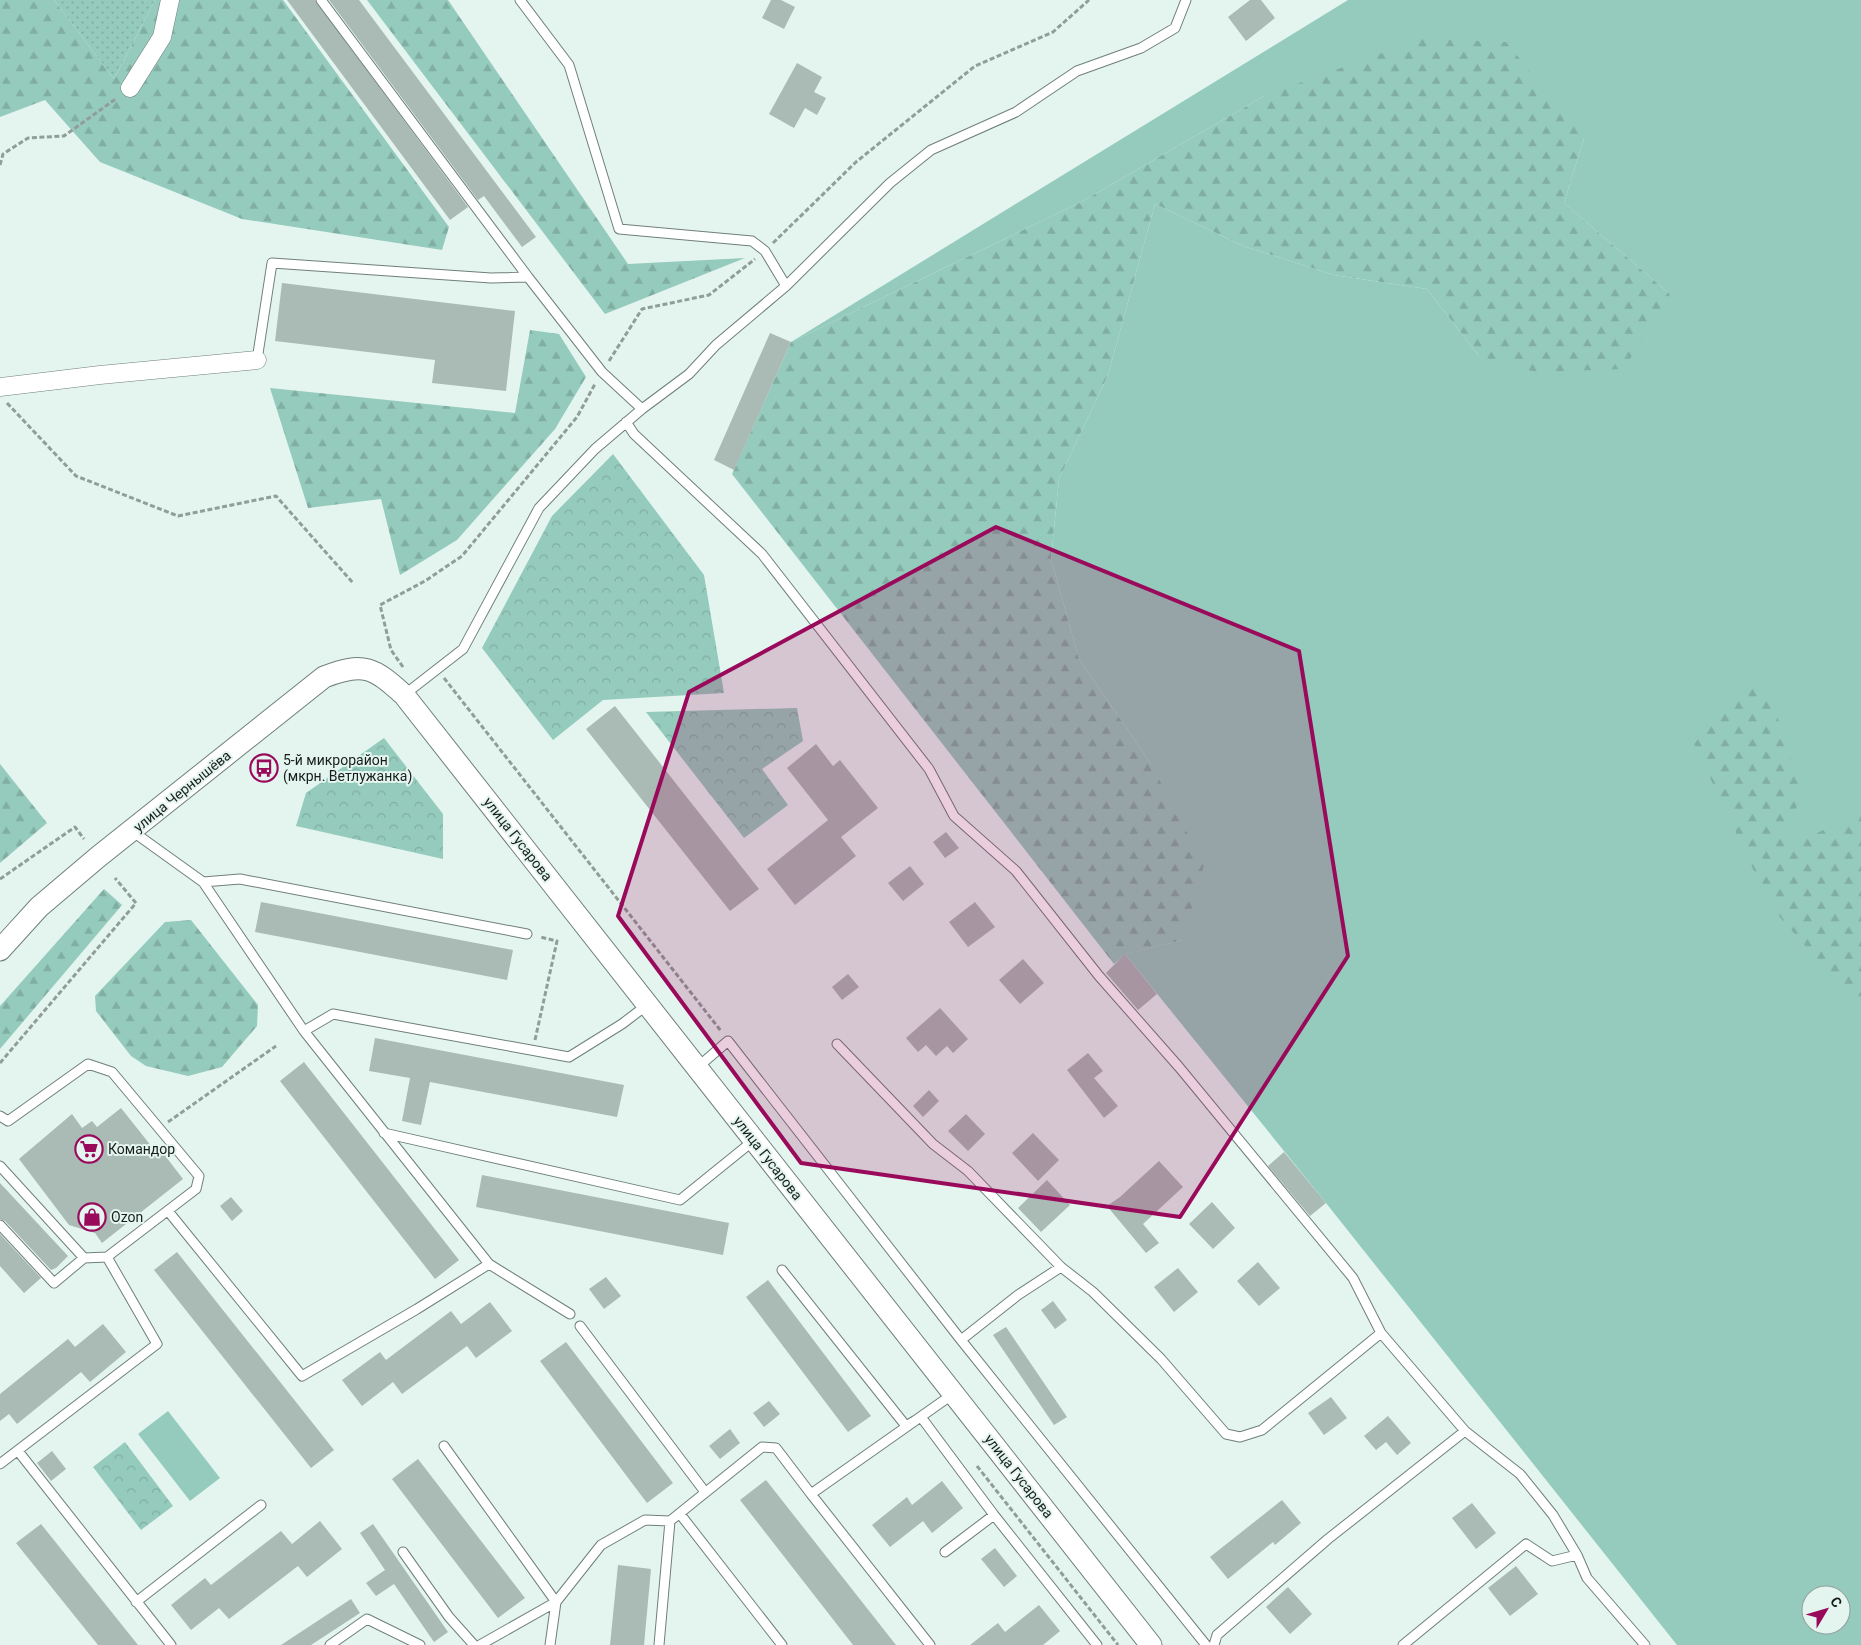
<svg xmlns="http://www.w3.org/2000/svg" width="1861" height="1645" viewBox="0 0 1861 1645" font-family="Roboto,sans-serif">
<defs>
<pattern id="forest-firs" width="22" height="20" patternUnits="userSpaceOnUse" patternTransform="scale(1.25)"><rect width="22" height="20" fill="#95cbbc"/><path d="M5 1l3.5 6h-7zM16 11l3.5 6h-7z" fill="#80aea1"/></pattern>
<pattern id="park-crowns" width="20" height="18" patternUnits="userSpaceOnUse" patternTransform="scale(1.25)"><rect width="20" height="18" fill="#95cbbc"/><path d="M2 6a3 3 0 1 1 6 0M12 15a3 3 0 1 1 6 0" fill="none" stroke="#80aea1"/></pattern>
<pattern id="garden-dots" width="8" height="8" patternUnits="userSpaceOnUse" patternTransform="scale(1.25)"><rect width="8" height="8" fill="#95cbbc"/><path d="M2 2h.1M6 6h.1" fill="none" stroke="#80aea1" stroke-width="1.8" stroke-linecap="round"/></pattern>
</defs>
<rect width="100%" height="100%" fill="#e4f5f0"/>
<path fill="#95cbbc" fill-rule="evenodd" d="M1348 0H1861V1645H1677L1326 1203 1125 954 1183 940 1151 764 1079 659 1051 559 1059 479 1108 375 1155 204 1243 246 1334 275 1427 289 1479 356 1670 294 1564 203 1584 138 1264 96 1083 201 791 342ZM1811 1595H1841V1625H1811Z
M168 1411 220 1478 190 1501 138 1434Z"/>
<path fill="url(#forest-firs)" d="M0 0H54L114 79 155 0H283L449 227 442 250 242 219 100 162 45 100 0 117Z
M367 0H448L628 264 745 258 605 314Z
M1421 39 1506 42 1584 138 1564 203 1670 294 1624 369 1536 372 1479 356 1427 289 1334 275 1243 246 1155 204 1108 375 1059 479 1051 559 1079 659 1151 764 1204 865 1183 940 1126 954 1114 964 732 474 791 342 1083 201 1264 96Z
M530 330 559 334 586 377 555 429 457 540 400 575 381 499 308 508 270 388 515 413Z
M1745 685 1771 696 1803 798 1781 829 1793 844 1858 814 1861 817V1009L1771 907 1694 744Z
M0 764 47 823 0 863Z
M104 889 122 905 0 1049V1006Z
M191 920 258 1005 257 1026 222 1067 188 1076 146 1066 131 1056 96 1011 95 996 165 922Z"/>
<path fill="url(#park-crowns)" d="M613 454 704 575 724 693 603 700 553 740 482 648 552 516Z
M797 708 803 741 762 769 788 805 744 838 646 712Z
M384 738 443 814V859L296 826 306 793Z
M125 1442 173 1506 141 1530 93 1467Z"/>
<path fill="url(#garden-dots)" d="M54 0H155L114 79Z"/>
<path fill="#aabab5" d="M287 0H315L468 207 450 220Z
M329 0H359L536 237 522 247 484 196 478 200Z
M771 0H781L795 7 784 29 762 18Z
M1250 0H1261L1275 18 1246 41 1228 17Z
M797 63 822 77 814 92 826 98 817 115 805 108 794 128 769 114Z
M282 283 515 311 506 391 432 383 435 360 275 341Z
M770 333 791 342 734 470 714 460Z
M615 706 759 889 730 911 586 729Z
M816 744 833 766 840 760 878 808 841 837 856 856 795 905 767 869 828 820 787 768Z
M946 832 959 848 945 858 933 842Z
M910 866 924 884 903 901 888 883Z
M261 902 513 950 507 980 255 932Z
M975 902 995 927 968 947 949 922Z
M1125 954 1157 994 1138 1010 1106 973Z
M1023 959 1044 983 1020 1004 999 980Z
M848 974 859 987 842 1000 832 987Z
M940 1008 968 1039 953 1053 947 1046 936 1056 926 1045 918 1052 906 1038Z
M375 1038 624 1085 617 1117 430 1082 421 1125 402 1121 410 1078 369 1071Z
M1088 1053 1103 1071 1094 1078 1118 1106 1104 1118 1067 1070Z
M304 1062 459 1260 435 1279 280 1081Z
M929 1090 939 1101 923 1117 913 1106Z
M121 1108 156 1152 160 1149 183 1179 102 1243 95 1233 69 1225 19 1159 72 1114 82 1128 92 1121 97 1127Z
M966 1114 985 1134 968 1151 948 1131Z
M1033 1133 1059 1160 1038 1181 1012 1153Z
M1284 1152 1326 1203 1310 1216 1268 1166Z
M1159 1161 1183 1187 1143 1224 1159 1243 1146 1253 1107 1206 1120 1197Z
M482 1175 729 1223 723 1255 476 1207Z
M1047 1180 1070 1205 1041 1232 1018 1208Z
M0 1183 68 1256 56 1268 51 1270 5 1221 0 1219Z
M231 1197 243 1211 232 1221 220 1206Z
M1212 1202 1235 1228 1213 1249 1189 1224Z
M0 1234 41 1278 24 1293 0 1266Z
M177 1252 334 1450 311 1468 154 1270Z
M1258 1262 1280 1288 1259 1306 1237 1281Z
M1178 1268 1198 1292 1174 1312 1154 1287Z
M606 1277 621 1296 604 1309 589 1289Z
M768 1280 871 1416 848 1432 746 1297Z
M1053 1301 1067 1320 1055 1329 1041 1310Z
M490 1302 512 1331 476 1358 467 1346 402 1394 393 1382 362 1406 342 1380 380 1352 386 1360 451 1311 461 1324Z
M103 1324 126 1352 90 1382 81 1372 17 1424 9 1414 0 1421V1394L68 1339 75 1347Z
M1006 1327 1067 1417 1054 1425 993 1335Z
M566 1342 673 1483 647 1503 540 1361Z
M1331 1397 1347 1418 1324 1435 1308 1413Z
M769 1401 780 1414 764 1427 753 1413Z
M1388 1416 1411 1443 1397 1455 1386 1442 1376 1450 1364 1436Z
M730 1429 740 1443 720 1459 709 1446Z
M52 1451 66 1469 51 1481 37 1463Z
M418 1459 525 1598 498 1618 392 1479Z
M766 1480 896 1645H853L740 1500Z
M942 1481 963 1508 932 1533 923 1521 890 1547 872 1525 907 1497 912 1505Z
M1282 1500 1301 1523 1275 1545 1273 1542 1228 1579 1210 1557Z
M1472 1503 1496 1533 1476 1549 1452 1518Z
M320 1521 342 1549 307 1577 298 1566 229 1619 219 1608 191 1630 171 1605 205 1578 211 1585 281 1531 292 1544Z
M41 1524 138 1645H98L16 1543Z
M373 1524 448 1632 434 1642 394 1584 376 1596 366 1583 385 1570 360 1533Z
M995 1548 1017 1576 1004 1587 981 1559Z
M618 1565 651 1569 644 1645H610Z
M1516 1566 1538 1594 1510 1616 1488 1588Z
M1288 1587 1312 1614 1290 1634 1266 1607Z
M351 1599 360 1613 311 1645H281Z
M1039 1605 1060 1631 1043 1645H970L998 1623 1005 1632Z"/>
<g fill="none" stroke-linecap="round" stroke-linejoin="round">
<g stroke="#6f7f7a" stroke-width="11">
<path id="service" d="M520 0 569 65 619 229 752 241 765 251 786 286
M528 277 602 372 642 409
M257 360 272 263 491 278 528 277 321 0
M626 422 634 434 762 554 929 769 954 816 1016 871 1099 976 1179 1067 1353 1278 1381 1333 1465 1431 1520 1474 1553 1515 1577 1555 1587 1578 1645 1645
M404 695 463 649 539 508 595 449 642 409 689 374 716 345 786 286 890 183 931 150 1016 112 1077 71 1141 48 1175 28 1186 0
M132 831 203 882 240 879 527 934
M304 1031 333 1014 569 1057 622 1024 647 1005
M837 1044 933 1144 968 1171 1061 1267 1093 1292 1161 1359 1226 1434 1240 1437 1262 1430 1381 1333
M698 1067 728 1041 961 1340 1206 1645
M0 1116 8 1121 88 1064 112 1072 199 1176 196 1189 107 1257 84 1258 0 1166
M384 1133 680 1200 753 1141
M168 1211 302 1376 417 1309 489 1264 304 1031 203 882
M0 1225 54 1283 84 1258
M489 1264 570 1314
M782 1270 906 1426 921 1417 994 1515 1097 1645
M580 1326 705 1492
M961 1340 1018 1295 1061 1267
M444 1446 556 1602 550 1645
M18 1451 171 1645
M0 1464 157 1344 107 1257
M811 1494 930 1645
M680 1514 782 1645
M403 1552 449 1617 474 1645
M945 1552 994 1515
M136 1602 261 1505
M330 1645 367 1619 420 1645
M480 1645 556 1602 601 1545 645 1520 670 1521 762 1447 776 1448 811 1494 953 1394
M659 1645 670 1521
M1214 1645 1217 1635 1328 1539 1465 1431
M1403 1645 1526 1544 1552 1561 1577 1555"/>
</g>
<g stroke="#6f7f7a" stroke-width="19">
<path id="minor" d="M130 88 162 37 170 0
M0 387 100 375 257 360"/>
</g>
<g stroke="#6f7f7a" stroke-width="23">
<path id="tertiary" d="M0 950 39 907 98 857 324 677C364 661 374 668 404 695L1151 1645"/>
</g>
<path stroke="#909d99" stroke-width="3" stroke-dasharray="5 2.5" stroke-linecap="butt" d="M0 165 3 154 28 138 64 136 117 98
M773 243 856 162 975 66 1053 32 1089 0
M609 361 642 309 709 295 755 259
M7 403 76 476 178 516 276 496 353 583
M403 667 391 650 380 605 425 581 462 556 577 417 595 384
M444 678 721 1031
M0 879 75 827 84 839
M535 1040 557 941 540 937
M0 1063 136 903 115 878
M168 1122 276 1046
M977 1466 1118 1645"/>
<use href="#service" stroke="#fff" stroke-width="9"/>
<use href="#minor" stroke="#fff" stroke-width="18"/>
<use href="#tertiary" stroke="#fff" stroke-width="21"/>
</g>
<path fill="#9a0a5b" fill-opacity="0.2" stroke="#9a0a5b" stroke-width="4" stroke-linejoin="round" d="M996 527 1299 651 1348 956 1180 1217 801 1163 618 916 689 692Z"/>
<defs>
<g id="bus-ring" transform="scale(1.4375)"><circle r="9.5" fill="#e4f5f0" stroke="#9a0a5b" stroke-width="1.5"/><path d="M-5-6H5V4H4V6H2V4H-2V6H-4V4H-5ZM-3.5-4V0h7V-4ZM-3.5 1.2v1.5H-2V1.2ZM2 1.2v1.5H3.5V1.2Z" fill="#9a0a5b"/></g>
<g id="supermarket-ring" transform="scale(1.4375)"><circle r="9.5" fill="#e4f5f0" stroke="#9a0a5b" stroke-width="1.5"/><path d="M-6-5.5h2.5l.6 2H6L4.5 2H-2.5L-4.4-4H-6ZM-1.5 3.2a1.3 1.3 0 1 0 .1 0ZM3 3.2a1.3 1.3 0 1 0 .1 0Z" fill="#9a0a5b"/></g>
<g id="shop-ring" transform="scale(1.4375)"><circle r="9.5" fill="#e4f5f0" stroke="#9a0a5b" stroke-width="1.5"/><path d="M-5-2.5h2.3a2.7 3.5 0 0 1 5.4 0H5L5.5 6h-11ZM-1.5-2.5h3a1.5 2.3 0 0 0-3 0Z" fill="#9a0a5b"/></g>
</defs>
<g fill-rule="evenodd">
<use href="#bus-ring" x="264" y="768"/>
<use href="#supermarket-ring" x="89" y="1149"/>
<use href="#shop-ring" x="92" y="1217"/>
</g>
<g text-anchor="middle" stroke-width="4" stroke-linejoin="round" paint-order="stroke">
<g font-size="14" fill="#171d1b" stroke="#e4f5f0" text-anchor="start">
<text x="283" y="765">5-й микрорайон<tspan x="283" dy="16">(мкрн. Ветлужанка)</tspan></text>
<text x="108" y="1154">Командор</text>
<text x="111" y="1222">Ozon</text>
</g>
<g font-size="14" fill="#171d1b" stroke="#e4f5f0">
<text transform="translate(182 791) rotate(-39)" y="5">улица Чернышёва</text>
<text transform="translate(518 839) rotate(52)" y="5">улица Гусарова</text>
<text transform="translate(768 1158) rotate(52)" y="5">улица Гусарова</text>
<text transform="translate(1019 1476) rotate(52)" y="5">улица Гусарова</text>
</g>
</g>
<g transform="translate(1826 1610) rotate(52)"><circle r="24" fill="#e4f5f0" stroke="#929f9b"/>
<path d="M0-4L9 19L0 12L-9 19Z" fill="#9a0a5b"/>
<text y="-8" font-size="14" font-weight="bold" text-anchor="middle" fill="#171d1b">С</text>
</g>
</svg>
